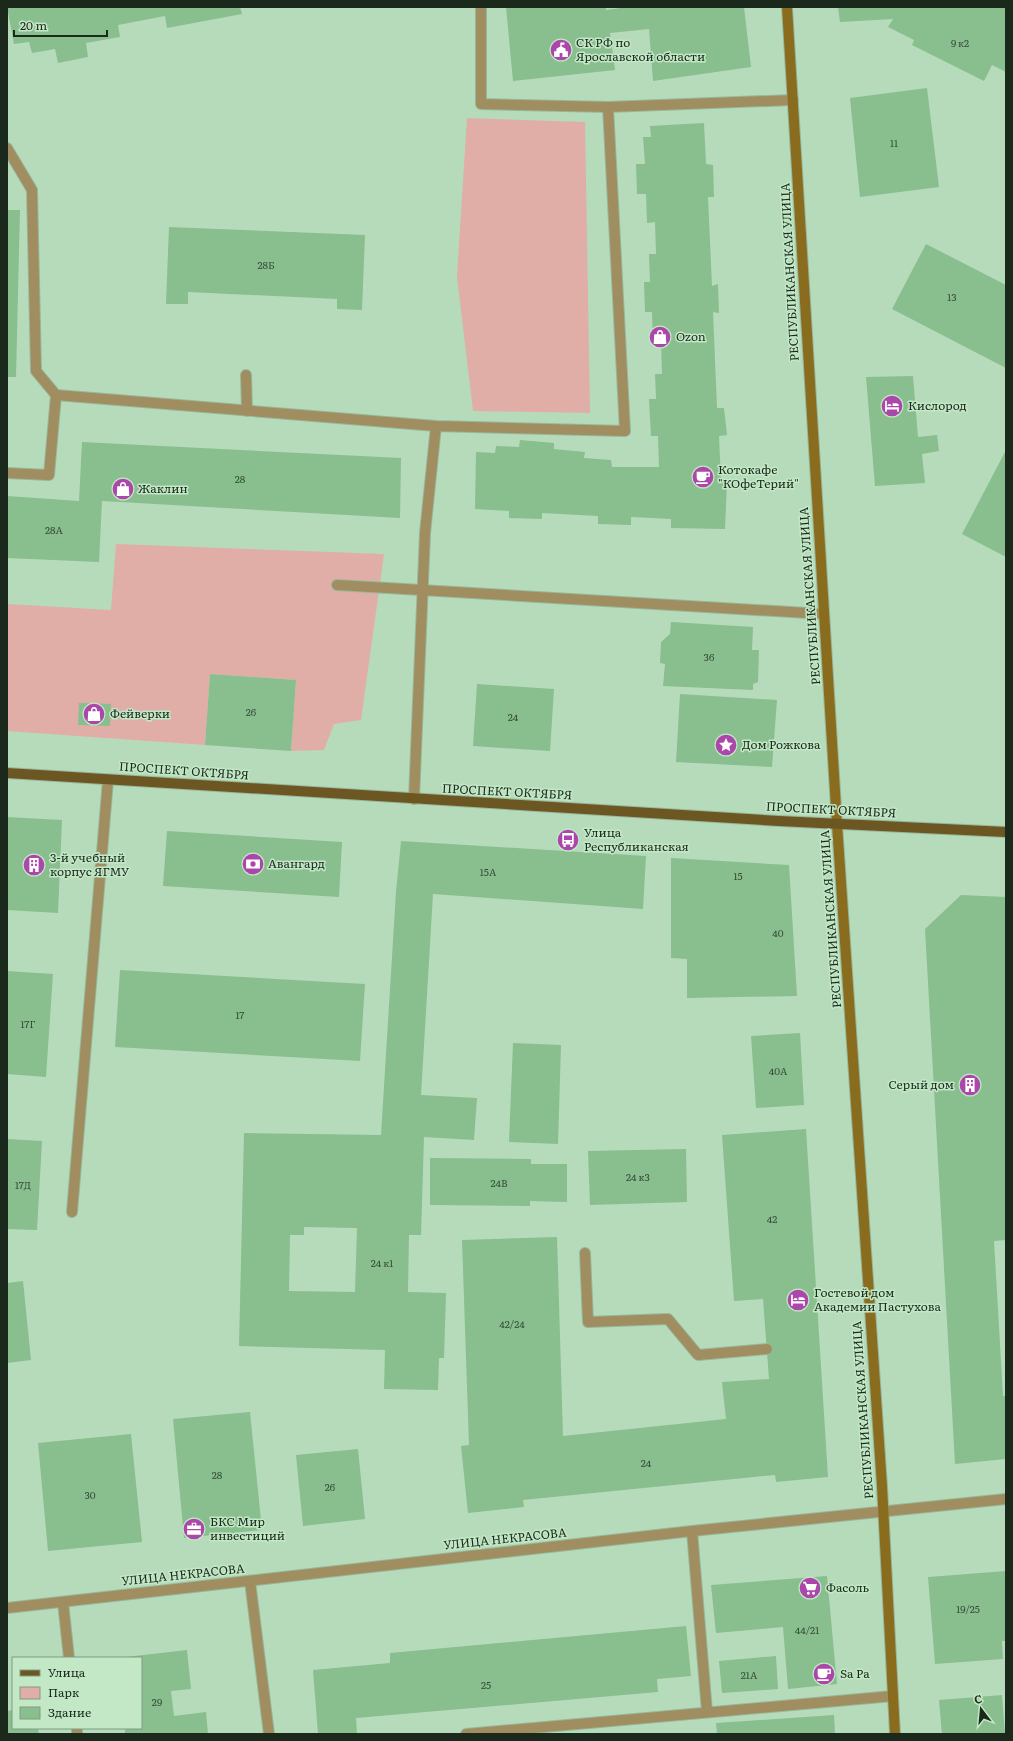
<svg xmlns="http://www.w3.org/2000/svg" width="1013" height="1741" viewBox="0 0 1013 1741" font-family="Literata,serif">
<rect width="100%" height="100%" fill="#b6dbba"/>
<path fill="#e0aea7" d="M467 118 585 122 590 413 473 411 457 277Z
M116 544 384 554 361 720 334 724 324 750 291 751 296 680 210 674 205 745 7 731V604L111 610Z"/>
<path fill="#89be8f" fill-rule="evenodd" d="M7 7H240L242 14 167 28 165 16 118 25 120 37 86 43 88 57 58 63 55 49 32 53 29 42 14 44Z
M506 7H606V10L628 7H744L751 67 653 81 649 29 610 33 615 70 513 81Z
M838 7H1006V72L992 65 984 81 912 45 914 40 888 27 893 19 840 22Z
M927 88 939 187 860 197 850 98Z
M704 123 706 164 713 165 714 197H708L712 286 718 284 719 313 713 312 717 408H724L727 435 719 436 721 481 727 482 725 529 671 528V519L631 517V525L598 524V516L542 513V519L509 518V511L475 509 476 452 495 453 496 446 519 447 520 440 554 443V449L585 452 584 458 611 460 612 467H659L658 436H651L649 399H656L655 374H662L661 343H653L652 312H645L644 282H650L649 254H656L655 222 647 223 646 194H637L636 164H645L643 137H651L650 126Z
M7 210H20L16 377H7Z
M169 227 365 235 362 310 337 309V299L188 292V304H166Z
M926 244 1006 285V368L892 309Z
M913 376 918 437 937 435 939 451 922 454 925 483 875 486 866 377Z
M82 442 401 458 400 518 102 501 99 562 7 558V496L79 501Z
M1006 450V557L962 534Z
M671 622 753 627 752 650H759L758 682 753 684V690L663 686 665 664 660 663 661 642 670 634Z
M210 674 296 680 291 751 205 745Z
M477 684 554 689 550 751 473 746Z
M680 694 777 700 772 767 676 762Z
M79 703 111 704 110 726 78 725Z
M7 817 62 820 58 913 7 910Z
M167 831 342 842 339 897 163 886Z
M401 841 646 856 643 909 433 894 421 1095 477 1098 474 1140 424 1137 421 1235H409L408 1292 446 1293 444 1358H439L438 1390 384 1389 385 1350 239 1346 244 1133 381 1135 396 892ZM304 1227 357 1228 355 1292 289 1291 290 1235H304Z
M671 858 789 865 797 996 687 998V959L671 958Z
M961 895 1006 897V1240L994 1241 1003 1396H1006V1459L955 1464 925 929Z
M120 970 365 984 360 1061 115 1047Z
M7 971 53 974 46 1077 7 1074Z
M800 1033 804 1105 756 1108 751 1036Z
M513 1043 561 1045 558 1144 509 1142Z
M806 1129 828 1477 776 1482 775 1475 523 1500 524 1507 468 1513 461 1446 469 1445 462 1240 557 1237 563 1436 726 1419 722 1382 769 1379 763 1299 734 1301 722 1135Z
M7 1139 42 1141 37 1230 7 1229Z
M686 1149 687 1202 590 1205 588 1151Z
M430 1158 531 1159V1164H567V1202L530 1201V1206L430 1205Z
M23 1281 31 1360 7 1363V1283Z
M250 1412 262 1530 184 1538 173 1419Z
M131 1434 142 1542 48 1551 38 1443Z
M358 1449 365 1519 303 1526 296 1455Z
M1006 1571V1641H1002L1003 1659 935 1664 928 1577Z
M827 1576 837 1684 788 1689 783 1627 716 1633 711 1585Z
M686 1626 691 1676 657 1679 658 1692 356 1718 357 1734H318L313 1670 390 1663V1653Z
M187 1650 191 1689 171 1691 174 1716 206 1712 208 1734H125V1728H141V1658L126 1657Z
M776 1656 778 1689 722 1693 719 1661Z
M1002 1695 1005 1734H942L939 1700Z
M13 1710V1728H38L39 1734H7V1711Z
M834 1715 835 1734H717L716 1723Z"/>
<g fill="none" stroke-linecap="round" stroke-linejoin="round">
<g stroke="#97b79b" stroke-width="12">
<path id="service" d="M481 7V104L608 107
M7 148 32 190 36 371 56 395
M246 375 247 411
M7 473 49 475 56 395 436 426 625 431 608 107 793 100
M337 585 824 614
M414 799 425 533 436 426
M72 1212 108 780
M585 1253 588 1322 668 1319 698 1355 767 1349
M692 1531 707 1712
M250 1581 269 1734
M63 1602 69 1658
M77 1728V1734
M466 1734 893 1696"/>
</g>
<g stroke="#97b79b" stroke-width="12">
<path id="minor" d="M7 1608 692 1531 1006 1499"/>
</g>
<g stroke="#97b79b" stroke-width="12">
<path id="secondary" d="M787 7 837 824 882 1486 895 1734"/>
</g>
<g stroke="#97b79b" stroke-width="12">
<path id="primary" d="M7 773 779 821 1006 832"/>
</g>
<use href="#service" stroke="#a08d60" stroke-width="10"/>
<use href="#minor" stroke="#a08d60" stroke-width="10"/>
<use href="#secondary" stroke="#896c1d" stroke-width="10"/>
<use href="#primary" stroke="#6c5723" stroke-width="10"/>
</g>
<defs>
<g id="civic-disc" transform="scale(1.15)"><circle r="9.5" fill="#ab46ab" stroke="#c3e8c6"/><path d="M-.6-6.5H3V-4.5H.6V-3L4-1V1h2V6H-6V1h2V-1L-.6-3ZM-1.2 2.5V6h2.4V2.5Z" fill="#fff"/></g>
<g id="shop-disc" transform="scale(1.15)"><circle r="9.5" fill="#ab46ab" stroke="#c3e8c6"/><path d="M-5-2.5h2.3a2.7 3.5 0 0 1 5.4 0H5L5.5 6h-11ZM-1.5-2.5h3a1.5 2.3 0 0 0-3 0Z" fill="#fff"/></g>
<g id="hotel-disc" transform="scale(1.15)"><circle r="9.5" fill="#ab46ab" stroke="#c3e8c6"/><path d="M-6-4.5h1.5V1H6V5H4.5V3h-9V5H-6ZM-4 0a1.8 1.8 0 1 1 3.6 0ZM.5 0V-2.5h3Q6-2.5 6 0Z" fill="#fff"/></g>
<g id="cafe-disc" transform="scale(1.15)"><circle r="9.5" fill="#ab46ab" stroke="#c3e8c6"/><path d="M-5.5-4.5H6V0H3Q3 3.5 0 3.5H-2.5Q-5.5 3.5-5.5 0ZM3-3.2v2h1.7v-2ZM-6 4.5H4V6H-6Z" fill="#fff"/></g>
<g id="sight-disc" transform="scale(1.15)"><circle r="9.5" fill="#ab46ab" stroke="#c3e8c6"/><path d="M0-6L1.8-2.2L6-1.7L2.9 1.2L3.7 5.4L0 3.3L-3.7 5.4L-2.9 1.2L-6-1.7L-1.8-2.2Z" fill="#fff"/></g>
<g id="bus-disc" transform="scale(1.15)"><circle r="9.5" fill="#ab46ab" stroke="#c3e8c6"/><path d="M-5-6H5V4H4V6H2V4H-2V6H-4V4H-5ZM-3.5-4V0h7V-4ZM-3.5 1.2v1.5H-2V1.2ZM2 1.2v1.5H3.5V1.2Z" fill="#fff"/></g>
<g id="bank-disc" transform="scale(1.15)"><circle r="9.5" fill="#ab46ab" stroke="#c3e8c6"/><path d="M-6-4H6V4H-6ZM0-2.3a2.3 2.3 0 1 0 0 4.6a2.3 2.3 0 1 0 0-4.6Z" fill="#fff"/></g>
<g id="building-disc" transform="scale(1.15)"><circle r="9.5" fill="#ab46ab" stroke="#c3e8c6"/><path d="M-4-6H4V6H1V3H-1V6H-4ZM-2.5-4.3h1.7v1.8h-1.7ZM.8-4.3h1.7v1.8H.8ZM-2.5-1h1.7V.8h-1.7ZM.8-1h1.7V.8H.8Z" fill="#fff"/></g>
<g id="office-disc" transform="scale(1.15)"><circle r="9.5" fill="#ab46ab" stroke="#c3e8c6"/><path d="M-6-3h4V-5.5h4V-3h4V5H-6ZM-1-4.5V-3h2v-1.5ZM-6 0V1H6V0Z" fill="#fff"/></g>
<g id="supermarket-disc" transform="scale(1.15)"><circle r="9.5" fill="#ab46ab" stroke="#c3e8c6"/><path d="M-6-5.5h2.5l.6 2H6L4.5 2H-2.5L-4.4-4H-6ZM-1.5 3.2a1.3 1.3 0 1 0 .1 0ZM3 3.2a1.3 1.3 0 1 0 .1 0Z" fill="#fff"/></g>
</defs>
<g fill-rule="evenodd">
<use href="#civic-disc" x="561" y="50"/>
<use href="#shop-disc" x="660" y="337"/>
<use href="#hotel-disc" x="892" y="406"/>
<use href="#cafe-disc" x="703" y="477"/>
<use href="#shop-disc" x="123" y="489"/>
<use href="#shop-disc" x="94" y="714"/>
<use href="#sight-disc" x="726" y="745"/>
<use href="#bus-disc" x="568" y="840"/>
<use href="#bank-disc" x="253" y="864"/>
<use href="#building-disc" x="34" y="865"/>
<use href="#building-disc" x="970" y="1085"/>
<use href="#hotel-disc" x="798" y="1300"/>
<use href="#office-disc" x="194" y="1529"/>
<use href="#supermarket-disc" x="810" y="1588"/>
<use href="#cafe-disc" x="824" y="1674"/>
</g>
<g text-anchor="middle" stroke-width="3" stroke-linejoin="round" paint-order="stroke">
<g font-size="10" fill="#364e3a">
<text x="960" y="47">9 к2</text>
<text x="894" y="147">11</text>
<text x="266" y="269">28Б</text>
<text x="952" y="301">13</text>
<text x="240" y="483">28</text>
<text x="54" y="534">28А</text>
<text x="709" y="661">36</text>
<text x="251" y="716">26</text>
<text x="513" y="721">24</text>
<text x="488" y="876">15А</text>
<text x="738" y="880">15</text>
<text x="778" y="937">40</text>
<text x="240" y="1019">17</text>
<text x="28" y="1028">17Г</text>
<text x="778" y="1075">40А</text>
<text x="638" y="1181">24 к3</text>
<text x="499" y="1187">24В</text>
<text x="23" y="1189">17Д</text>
<text x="772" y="1223">42</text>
<text x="382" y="1267">24 к1</text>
<text x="512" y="1328">42/24</text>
<text x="646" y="1467">24</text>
<text x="217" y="1479">28</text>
<text x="330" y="1491">26</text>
<text x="90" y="1499">30</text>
<text x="968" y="1613">19/25</text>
<text x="807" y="1634">44/21</text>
<text x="749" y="1679">21А</text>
<text x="486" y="1689">25</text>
<text x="157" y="1706">29</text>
</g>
<g font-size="12" fill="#1b291d" stroke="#c3e8c6" text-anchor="start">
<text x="576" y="47">СК РФ по<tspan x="576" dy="14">Ярославской области</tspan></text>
<text x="676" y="341">Ozon</text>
<text x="908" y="410">Кислород</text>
<text x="718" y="474">Котокафе<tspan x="718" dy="14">"КОфеТерий"</tspan></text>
<text x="138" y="493">Жаклин</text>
<text x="110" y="718">Фейверки</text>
<text x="742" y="749">Дом Рожкова</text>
<text x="584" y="837">Улица<tspan x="584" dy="14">Республиканская</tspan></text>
<text x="50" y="862">3-й учебный<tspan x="50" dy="14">корпус ЯГМУ</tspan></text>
<text x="268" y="868">Авангард</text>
<text x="954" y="1089" text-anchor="end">Серый дом</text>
<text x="814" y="1297">Гостевой дом<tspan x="814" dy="14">Академии Пастухова</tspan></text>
<text x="210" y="1526">БКС Мир<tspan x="210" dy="14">инвестиций</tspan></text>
<text x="826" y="1592">Фасоль</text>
<text x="840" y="1678">Sa Pa</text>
</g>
<g font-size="12" fill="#1b291d" stroke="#c3e8c6">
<text transform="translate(790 272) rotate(-93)" y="4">РЕСПУБЛИКАНСКАЯ УЛИЦА</text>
<text transform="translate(810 596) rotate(-94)" y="4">РЕСПУБЛИКАНСКАЯ УЛИЦА</text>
<text transform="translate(184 771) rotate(4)" y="4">ПРОСПЕКТ ОКТЯБРЯ</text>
<text transform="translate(507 792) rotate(3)" y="4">ПРОСПЕКТ ОКТЯБРЯ</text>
<text transform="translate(831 810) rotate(3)" y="4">ПРОСПЕКТ ОКТЯБРЯ</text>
<text transform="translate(831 919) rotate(-94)" y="4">РЕСПУБЛИКАНСКАЯ УЛИЦА</text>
<text transform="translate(863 1410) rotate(-94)" y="4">РЕСПУБЛИКАНСКАЯ УЛИЦА</text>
<text transform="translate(505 1539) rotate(-6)" y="4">УЛИЦА НЕКРАСОВА</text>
<text transform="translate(183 1575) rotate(-6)" y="4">УЛИЦА НЕКРАСОВА</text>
</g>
</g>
<rect width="1013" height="1741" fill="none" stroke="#1b291d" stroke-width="16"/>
<rect x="12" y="1657" width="130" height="72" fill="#c3e8c6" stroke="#809c82"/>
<rect x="20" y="1670" width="20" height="6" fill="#6c5723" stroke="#809c82"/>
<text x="48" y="1677" font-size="12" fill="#1b291d">Улица</text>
<rect x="20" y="1687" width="20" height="12" fill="#e0aea7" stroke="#809c82"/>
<text x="48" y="1697" font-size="12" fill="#1b291d">Парк</text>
<rect x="20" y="1707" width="20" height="12" fill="#89be8f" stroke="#809c82"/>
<text x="48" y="1717" font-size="12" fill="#1b291d">Здание</text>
<g transform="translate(981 1709) rotate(344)" stroke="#c3e8c6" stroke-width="3" paint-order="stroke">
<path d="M0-3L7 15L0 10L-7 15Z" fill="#1b291d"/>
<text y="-6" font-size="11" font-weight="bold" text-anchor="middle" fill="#1b291d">С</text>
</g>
<path d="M14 30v6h93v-6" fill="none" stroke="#1b291d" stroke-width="2"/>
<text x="20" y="30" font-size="12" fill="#1b291d" stroke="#c3e8c6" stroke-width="3" paint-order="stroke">20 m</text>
</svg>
